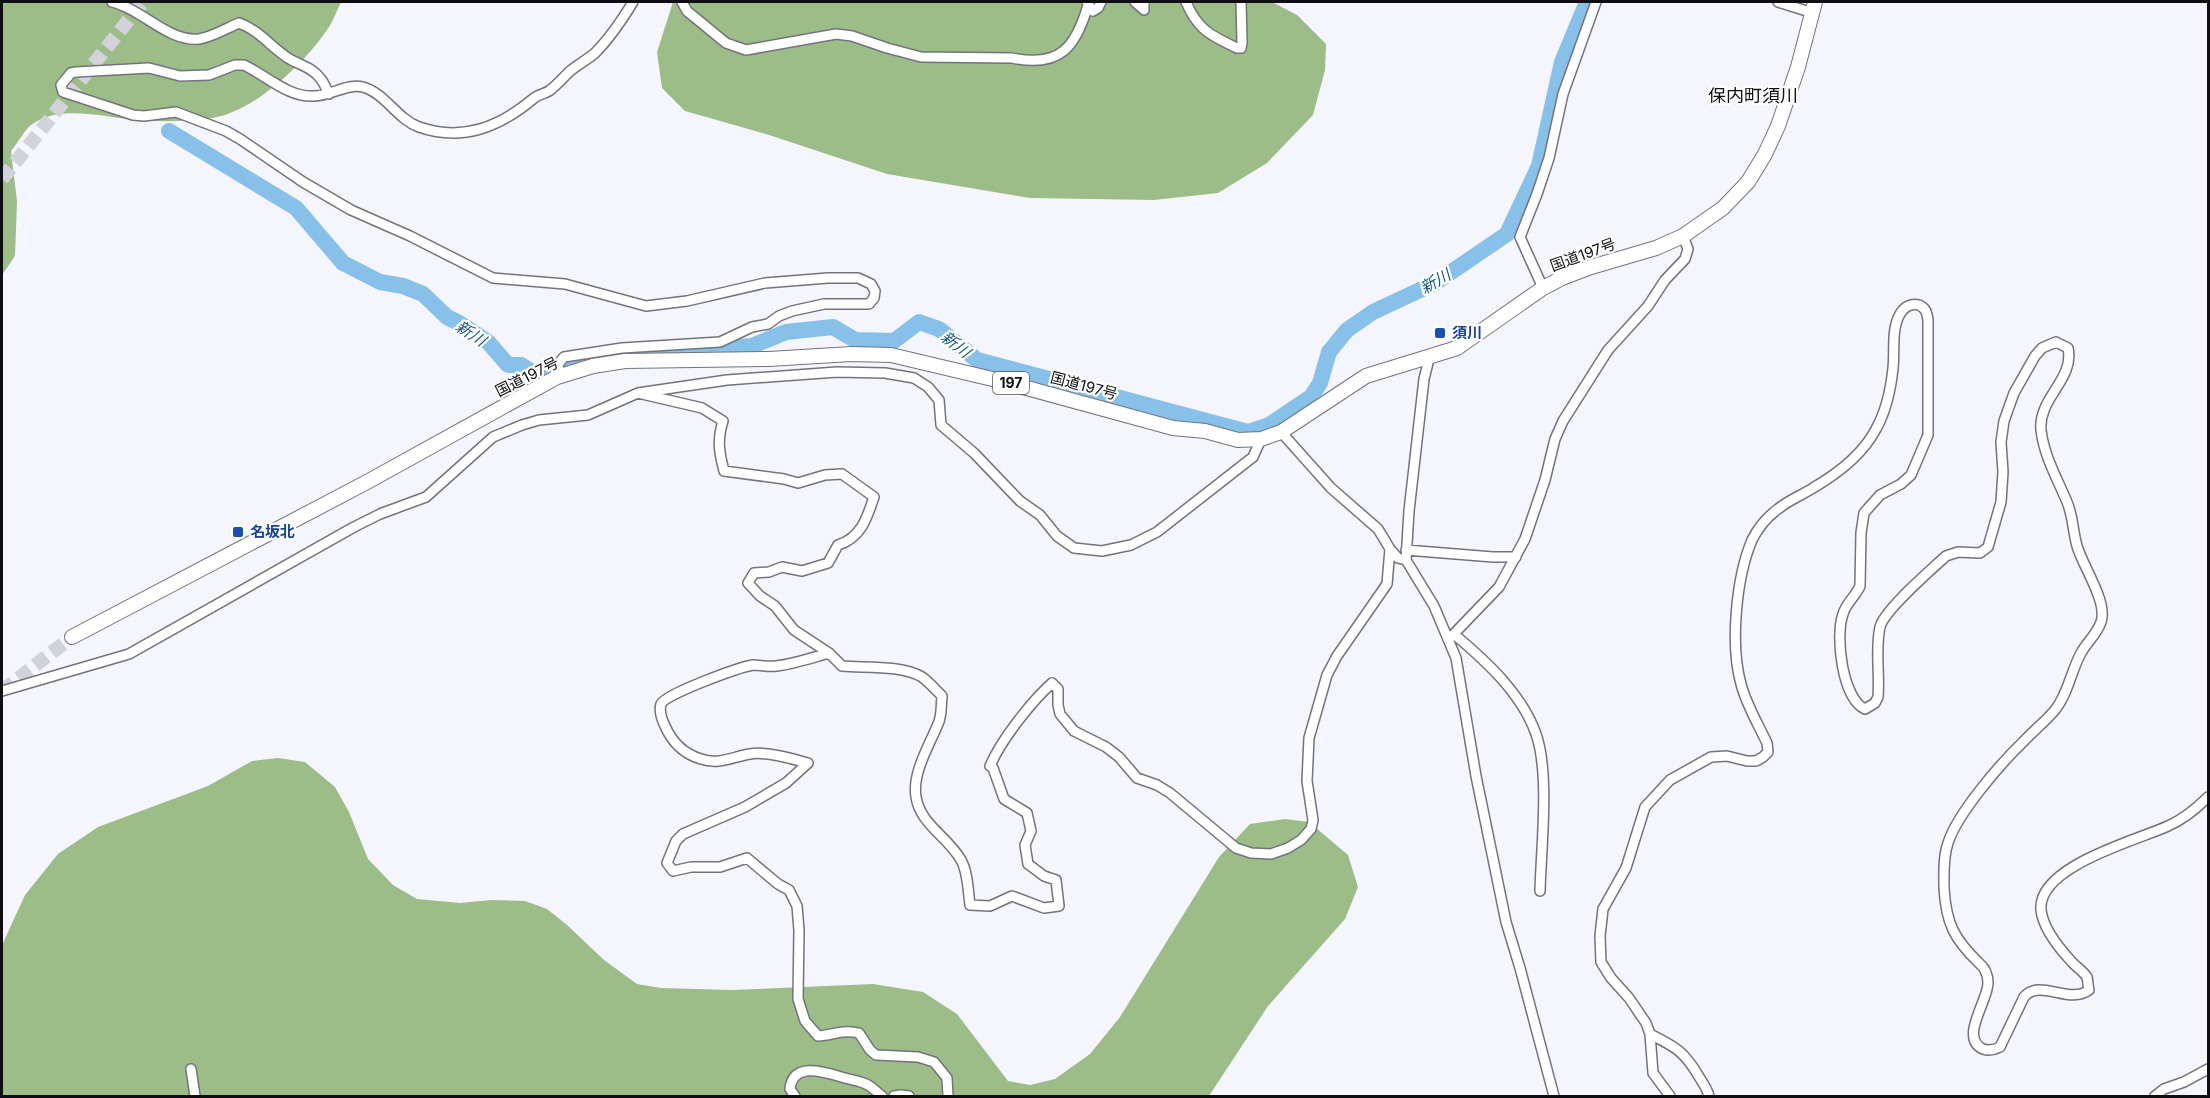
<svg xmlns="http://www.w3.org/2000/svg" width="2210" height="1098" viewBox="0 0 2210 1098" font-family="Inter,'Noto Sans JP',sans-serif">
<rect width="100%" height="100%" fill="#f5f5fe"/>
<path fill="#9cbd87" d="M2 2H341C337 10 334 19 329 27 308 59 263 103 225 115 201 122 163 122 138 120 108 118 63 104 34 123 25 128 18 143 11 151L17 201 15 256 2 275Z
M673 2H1272L1297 15 1326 44 1325 70 1313 115 1267 163 1218 193 1154 200 1030 198 887 174 766 134 685 111 662 88 657 52Z
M278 758 305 762 335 787 349 812 368 859 393 885 417 899 460 903 492 900 525 901 547 909 566 924 604 960 637 984 661 988 732 990 873 984 923 992 957 1014 1008 1081 1030 1085 1055 1079 1090 1054 1120 1017 1219 857 1250 824 1285 819 1309 822 1348 855 1358 887 1345 919 1268 1006 1209 1096H2L3 943 25 895 58 854 98 827 208 786 252 761Z"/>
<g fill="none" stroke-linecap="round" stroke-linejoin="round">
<path stroke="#87c0e9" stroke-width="16" d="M169 131 296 208 343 263 380 282 403 286 423 294 447 317 459 323 488 342 508 365H521L535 374 577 363 621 355 752 346 786 332 833 327 855 340 894 341 919 322 939 329 977 360 1248 432 1269 425 1311 397 1320 383 1329 352 1347 330 1373 312 1435 283 1507 234 1539 166 1562 62 1587 2"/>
<path stroke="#d2d2db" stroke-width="14" stroke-dasharray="14 7" stroke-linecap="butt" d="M2 179 143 2
M2 691 72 637"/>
<g stroke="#73737d" stroke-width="12">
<path id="minor" d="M112 2C142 9 168 42 199 39 212 37 227 28 239 23 259 30 271 47 288 58 299 65 312 67 320 78 324 82 326 89 329 94
M682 2 687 11 726 43 746 50 836 34 852 36 887 48 921 57 1012 58C1060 68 1076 47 1088 5
M1087 2 1093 11 1098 8 1101 2
M1135 2 1144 10V2
M1186 2C1198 30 1210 35 1237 48H1241L1242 43 1241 2
M1778 2 1813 13
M1543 288 1520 237 1537 194 1549 158 1563 94 1596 2
M1430 355 1424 379 1409 511 1406 560 1434 606 1456 658 1476 776 1506 922 1520 968 1554 1096
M557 377 559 363 564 357 622 348 720 342 752 327 768 324 779 316 792 311 824 304H869L874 298 875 291 871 284 858 278H828L765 283 687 301 646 306 565 284 493 278 410 236 351 210 303 182 240 139 226 131 176 112 144 116 133 115 63 92 61 85 71 73 76 72 149 68 180 76 209 75 235 65H244C267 76 289 98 314 96 330 96 348 83 363 87 385 93 397 119 419 127 463 142 499 127 533 99 537 95 544 94 549 91 556 86 563 78 569 72 577 65 587 60 595 53 610 38 622 20 633 2
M638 393 702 408 723 421C717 440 719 452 724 471L784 479 798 483 825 475 842 474 874 497C867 518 861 538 838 545L828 563 802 571 782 567 769 572 754 573 748 583 760 596 775 606 794 630 829 653 842 666C865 668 902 665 922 677 929 682 936 690 942 696 941 705 942 716 938 724 929 746 912 773 916 797 920 824 948 837 961 860 968 872 968 891 970 905L990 906 1012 896 1044 908 1059 906 1056 880 1044 876 1028 864 1025 845 1031 831 1027 813 1004 799 993 768 990 766C1001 740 1031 702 1052 683L1058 689V705L1060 714 1074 731 1106 747 1119 757 1137 778 1157 785 1170 793 1236 848 1251 853 1271 854 1288 848 1301 840 1311 829 1313 820 1307 781 1309 738 1327 675 1337 656 1387 584 1390 549
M1281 432 1331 488 1378 529 1390 549 1398 558 1406 560
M1406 550 1493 557H1516
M1455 635C1487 662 1522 694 1536 734 1550 774 1541 848 1540 891
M1449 639 1499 587 1525 539 1545 480 1555 439 1563 421 1608 350 1648 306 1665 280 1685 259 1688 249 1683 236
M829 653C811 658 794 664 776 666 768 667 760 665 753 665 740 667 665 694 661 704 659 711 662 720 665 726 672 742 684 754 701 759 719 765 732 757 750 754 766 751 792 759 808 763L786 783 745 807 683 834 676 841 667 863 673 871 691 867H720L747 858 778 884 789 890 797 906 799 930 798 999 805 1021 818 1036C833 1035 844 1029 859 1033L870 1050 876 1055 918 1057 934 1062 947 1078 948 1096
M2 691 129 654 354 527 380 514 426 497 493 437 522 425 539 420 588 415 638 393 727 380 837 372 885 373 914 378 928 387 939 400 941 425 974 453 1020 501 1040 515 1057 536 1074 548 1102 551 1131 545 1157 532 1253 457 1261 439
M1650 1034C1675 1047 1683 1050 1698 1075 1702 1082 1707 1088 1709 1096
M191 1069 195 1096
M795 1096 790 1089C793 1060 827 1073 845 1078 852 1080 861 1081 868 1085 873 1088 878 1093 882 1096
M894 1096 901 1095 909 1096
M1670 1096 1653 1073 1650 1034 1646 1023 1629 998 1611 978 1601 962 1600 936 1603 909 1626 868 1645 807 1670 780 1711 757 1727 756 1747 761H1756L1763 757 1768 752 1767 743C1758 724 1746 704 1741 684 1730 645 1736 578 1752 540 1758 528 1767 517 1778 509 1789 500 1802 495 1813 488 1837 474 1863 454 1876 429 1886 411 1891 388 1893 368 1895 351 1891 329 1900 314 1904 307 1911 303 1919 305 1926 308 1927 313 1928 320V435L1911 475 1901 484 1880 495 1864 513 1861 533 1860 586C1856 596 1846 603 1843 614 1835 636 1842 698 1865 709L1875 703 1878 697C1880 674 1875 649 1880 627 1884 610 1931 570 1946 556L1958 552 1980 553 1988 547 2001 502 2003 472 2001 442 2004 421 2014 393 2035 356 2042 348 2056 342 2068 348C2075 379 2038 398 2041 430 2044 456 2057 478 2067 502 2073 516 2073 532 2077 546 2083 567 2108 602 2101 622 2097 634 2087 642 2081 653 2071 671 2068 694 2055 710 2045 722 2033 731 2023 742 2000 764 1957 814 1948 843 1943 857 1944 874 1944 888 1946 923 1954 939 1979 963 1985 968 1988 976 1988 983 1988 1001 1959 1038 1983 1049 1989 1051 1994 1050 2000 1047L2024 997C2040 978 2069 1005 2089 990 2088 987 2088 981 2087 977 2083 971 2075 966 2071 961 2059 948 2043 928 2041 910 2037 866 2138 840 2168 826 2184 819 2196 809 2208 797
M2155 1096 2164 1089 2184 1082 2208 1069"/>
</g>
<g stroke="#73737d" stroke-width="16">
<path id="highway" d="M72 637 367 482 557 377 593 366 625 361 769 359 851 354 891 355 1001 381 1173 428 1205 431 1238 440 1261 439 1281 432 1366 376 1457 348 1543 288 1562 278 1591 267 1656 248 1683 236 1723 208 1748 182 1765 154 1778 126 1798 67 1815 2"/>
</g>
<use href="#minor" stroke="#fff" stroke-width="9"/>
<use href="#highway" stroke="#fff" stroke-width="14"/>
</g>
<g fill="#1a4fb4" stroke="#fff" stroke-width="2">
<rect x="1434" y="327" width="12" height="12" rx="3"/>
<rect x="232" y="526" width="12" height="12" rx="3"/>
</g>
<g text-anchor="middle" stroke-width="4.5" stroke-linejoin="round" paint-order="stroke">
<rect fill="#fff" stroke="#57575a" stroke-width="1.5" x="993" y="372" width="36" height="22" rx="4.5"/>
<g font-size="14" font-weight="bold" fill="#0f0f13">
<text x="1011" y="388">197</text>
</g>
<g font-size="15" fill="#0f0f13" stroke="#fff">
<text transform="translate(1583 255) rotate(-20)" y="5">国道197号</text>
<text transform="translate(527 377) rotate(-27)" y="5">国道197号</text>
<text transform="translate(1084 386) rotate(15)" y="5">国道197号</text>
</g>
<g font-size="15" font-weight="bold" fill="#164399" stroke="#fff" text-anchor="start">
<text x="1452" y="338">須川</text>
<text x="250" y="537">名坂北</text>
</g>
<g font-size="16" font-style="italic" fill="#165980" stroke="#fff">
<text transform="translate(1435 281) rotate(-30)" y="6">新川</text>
<text transform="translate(471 333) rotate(33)" y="6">新川</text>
<text transform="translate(956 344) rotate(38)" y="6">新川</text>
</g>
<g font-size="18" fill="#0f0f13" stroke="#fff">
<text x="1753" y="102">保内町須川</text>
</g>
</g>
<rect width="2210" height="1098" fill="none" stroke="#0f0f13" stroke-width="6"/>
</svg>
